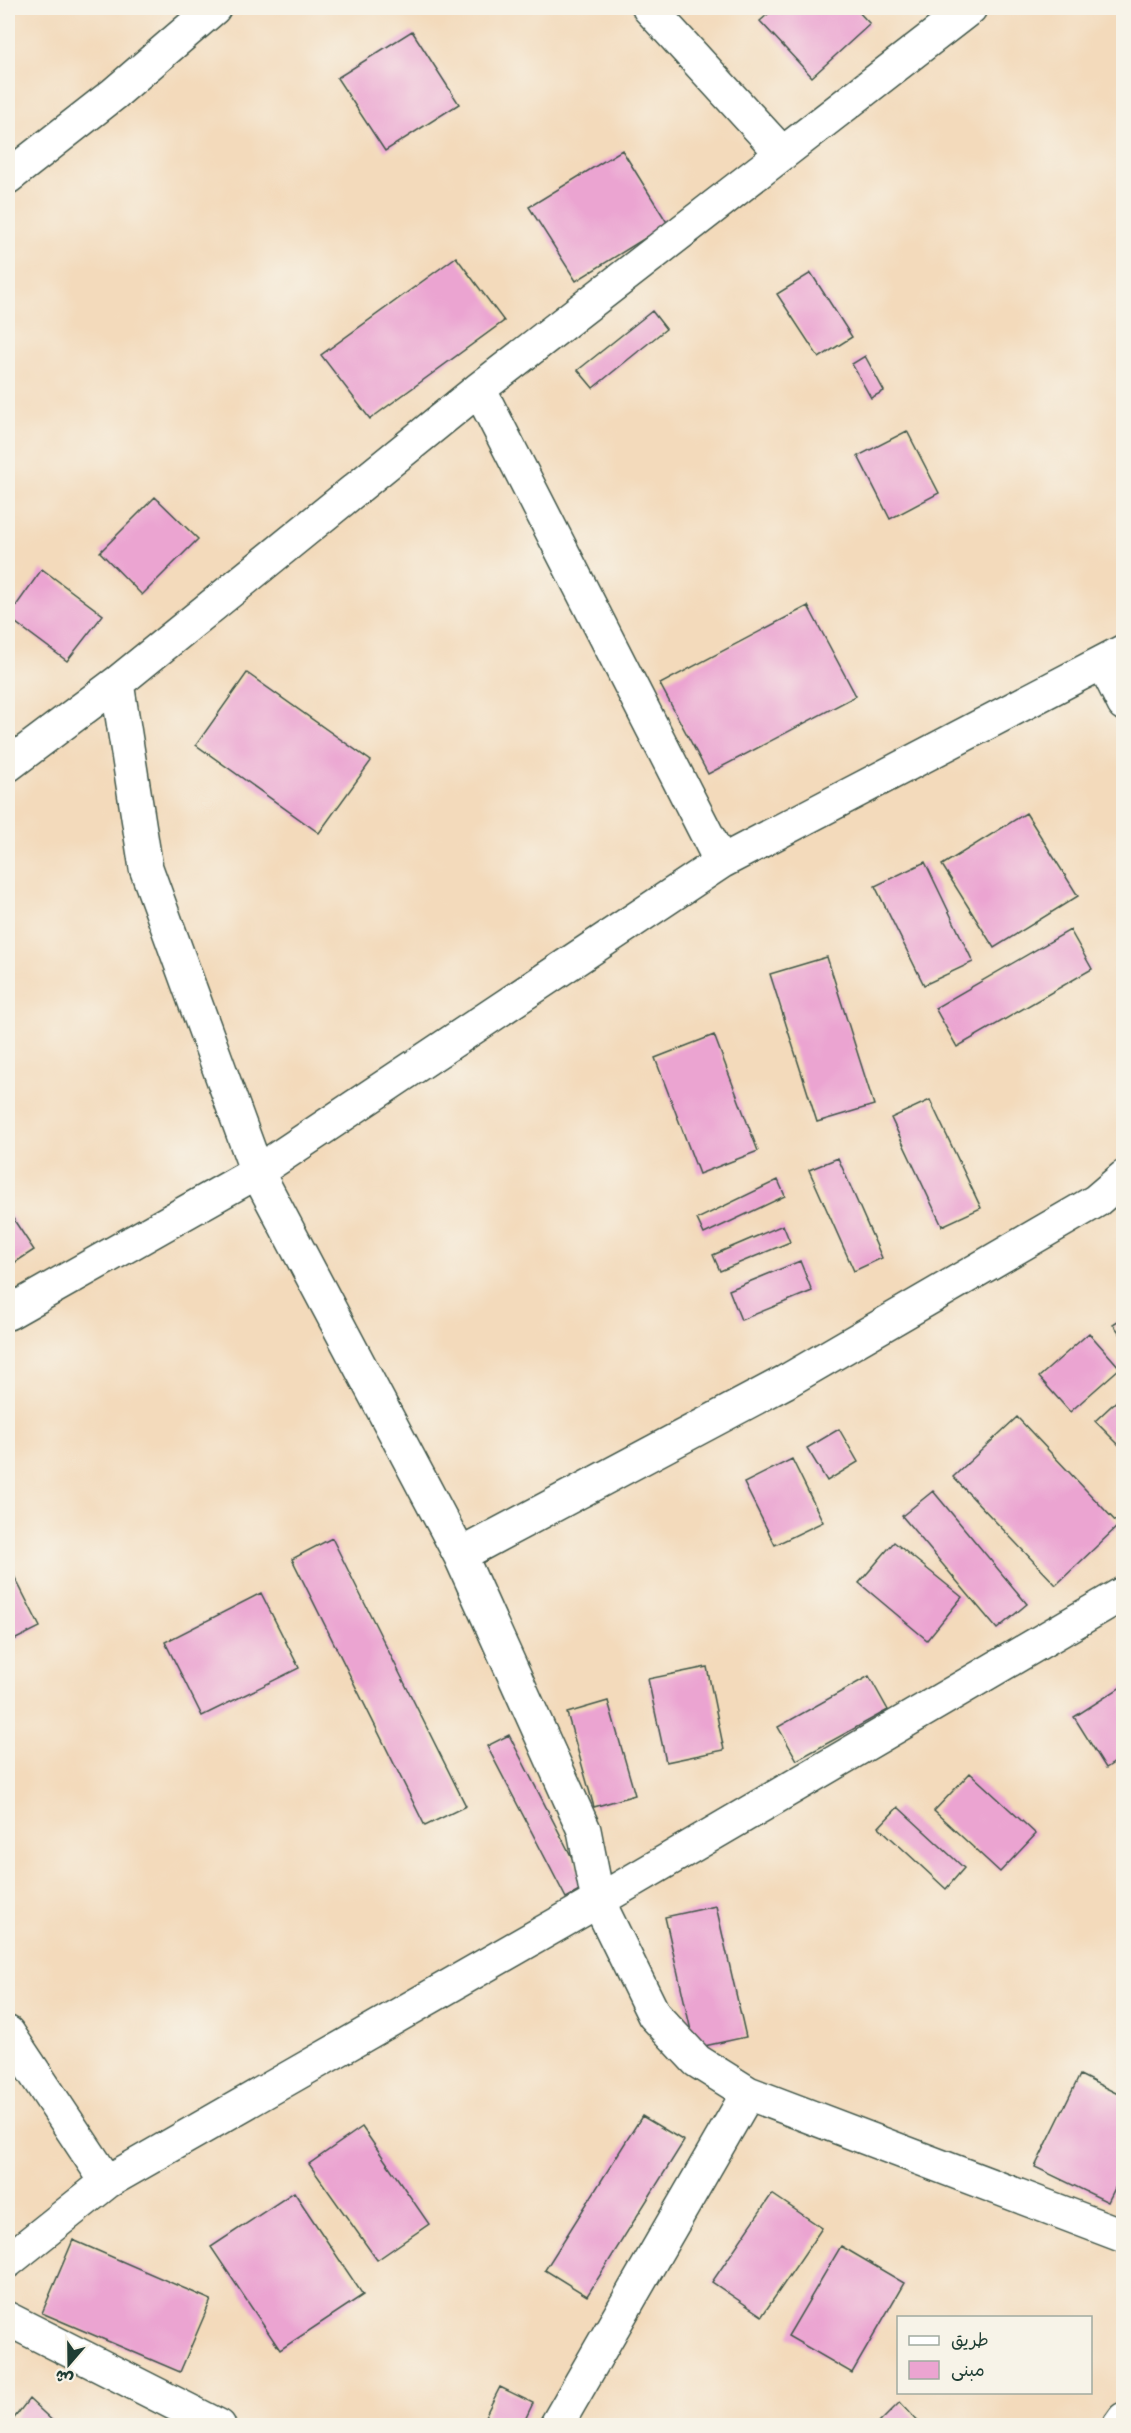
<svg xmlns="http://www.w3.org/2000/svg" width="1131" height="2433" viewBox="0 0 1131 2433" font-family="Sriracha,'Playpen Sans Arabic',sans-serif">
<rect width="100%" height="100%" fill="#f7f3e8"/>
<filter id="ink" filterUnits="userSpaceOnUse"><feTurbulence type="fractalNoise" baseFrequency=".0167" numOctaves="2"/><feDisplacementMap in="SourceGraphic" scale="12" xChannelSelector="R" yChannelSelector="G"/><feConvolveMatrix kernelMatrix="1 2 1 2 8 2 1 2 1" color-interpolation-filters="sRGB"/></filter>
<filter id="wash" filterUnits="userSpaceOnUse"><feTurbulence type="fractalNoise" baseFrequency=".008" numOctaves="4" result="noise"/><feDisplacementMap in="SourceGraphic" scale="24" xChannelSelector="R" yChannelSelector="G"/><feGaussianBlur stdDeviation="1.35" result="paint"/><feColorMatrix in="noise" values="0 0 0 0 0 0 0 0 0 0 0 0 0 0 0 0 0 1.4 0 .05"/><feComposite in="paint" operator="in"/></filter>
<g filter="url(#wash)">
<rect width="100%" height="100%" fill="#f3dabb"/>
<g id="blocks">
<path fill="#eba4d1" d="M775 8H855L870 24 812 77 760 21Z
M412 31 459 104 385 151 337 78Z
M622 150 668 224 576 281 529 207Z
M456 257 504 321 370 419 321 355Z
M811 273 852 337 819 358 777 294Z
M652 311 666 329 593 388 578 370Z
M865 356 884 391 871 398 852 364Z
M907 431 939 493 890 519 858 456Z
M155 497 198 539 142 595 100 552Z
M42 569 103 615 67 661 8 617Z
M808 606 856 696 708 774 660 684Z
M247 673 371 761 319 833 196 745Z
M1026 813 1078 896 994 948 942 865Z
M925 862 973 962 924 985 875 886Z
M1070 930 1092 969 957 1047 935 1008Z
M827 957 874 1105 817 1122 770 974Z
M714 1035 758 1151 699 1174 655 1058Z
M930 1100 981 1208 942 1226 891 1118Z
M838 1158 882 1258 854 1271 809 1170Z
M778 1180 785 1196 704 1234 697 1219Z
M8 1211 34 1250 8 1267Z
M783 1225 790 1242 720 1271 713 1255Z
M800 1261 812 1291 741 1320 729 1290Z
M1124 1317V1339L1113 1324Z
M1089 1333 1120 1368 1070 1412 1039 1377Z
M1124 1394V1450L1095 1421Z
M1017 1417 1119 1525 1056 1585 953 1477Z
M839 1429 858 1462 827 1481 807 1448Z
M792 1459 823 1522 775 1545 744 1483Z
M933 1491 1027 1604 997 1629 902 1516Z
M332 1538 466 1806 425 1826 292 1559Z
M894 1542 962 1597 927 1640 859 1583Z
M8 1564 40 1627 8 1643Z
M261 1593 299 1668 202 1716 165 1642Z
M707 1667 724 1750 666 1762 648 1679Z
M869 1676 888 1710 797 1760 778 1727Z
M1124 1685V1756L1106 1768 1074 1717Z
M608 1701 635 1795 594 1807 567 1713Z
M509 1735 587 1887 566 1898 487 1746Z
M970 1773 1036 1834 1000 1872 934 1811Z
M898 1807 964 1868 946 1889 879 1827Z
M716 1906 746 2037 695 2048 665 1917Z
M1080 2075 1124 2097V2170L1108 2202 1035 2167Z
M642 2116 684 2141 587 2296 545 2270Z
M362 2127 429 2224 377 2260 309 2164Z
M294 2192 363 2295 280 2350 211 2247Z
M772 2194 822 2228 762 2316 712 2282Z
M73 2240 211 2300 180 2372 42 2313Z
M841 2246 904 2283 852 2373 788 2336Z
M500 2387 533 2403 522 2426H480Z
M29 2399 58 2426H8Z
M900 2402 922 2426H876Z"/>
</g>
</g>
<g filter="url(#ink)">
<use href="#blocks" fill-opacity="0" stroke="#3f5548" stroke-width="1.5"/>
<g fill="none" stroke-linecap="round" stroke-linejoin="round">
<g stroke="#3f5548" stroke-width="36">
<path id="street" d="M649 8 781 152
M8 177 114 94 214 8
M479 389 721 862
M1103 662 1124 704
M117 683 146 868 257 1172 460 1555 584 1830 598 1901 654 2015 697 2061 748 2093 1124 2236
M8 765 117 683 479 389 970 8
M8 1313 257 1172 721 862 1124 651
M460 1555 785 1382 1096 1201 1124 1177
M8 2033 107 2182
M8 2261 107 2182 598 1901 1124 1593
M8 2319 219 2426
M556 2426 748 2093
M1119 2426 1124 2419"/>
</g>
<use href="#street" stroke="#fff" stroke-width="33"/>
</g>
</g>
<rect width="1131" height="2433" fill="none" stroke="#f7f3e8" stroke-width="30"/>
<rect x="897" y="2316" width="195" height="78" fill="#f7f3e8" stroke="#a1aaa0" stroke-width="1.5"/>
<rect x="909" y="2336" width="30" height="9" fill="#ffffff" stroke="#a1aaa0" stroke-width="1.5"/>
<text x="951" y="2346" font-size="18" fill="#1f3d34">طريق</text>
<rect x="909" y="2361" width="30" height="18" fill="#eba4d1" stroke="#a1aaa0" stroke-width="1.5"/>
<text x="951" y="2376" font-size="18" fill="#1f3d34">مبنى</text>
<g transform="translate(69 2364) rotate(200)" stroke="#f7f3e8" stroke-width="4.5" paint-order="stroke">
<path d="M0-4.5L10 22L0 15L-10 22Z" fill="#1f3d34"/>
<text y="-9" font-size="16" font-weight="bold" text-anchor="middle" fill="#1f3d34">ش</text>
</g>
</svg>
